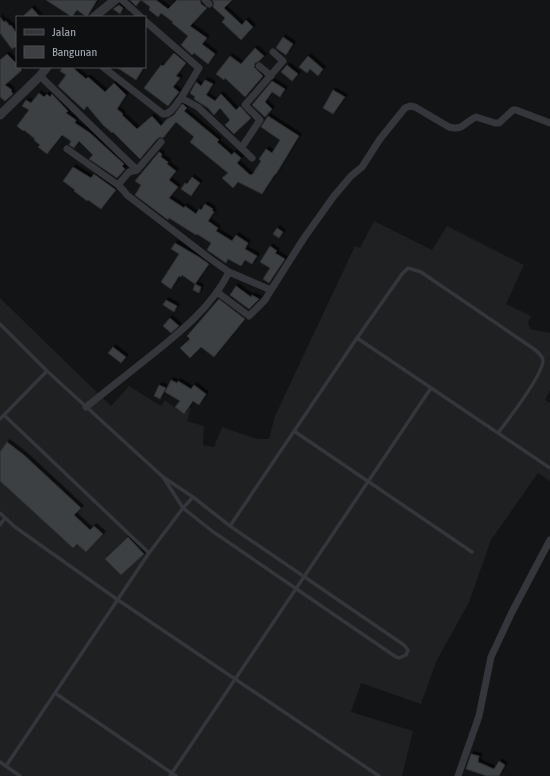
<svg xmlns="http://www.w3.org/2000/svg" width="550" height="776" viewBox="0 0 550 776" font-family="'Asap Condensed',sans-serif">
<defs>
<filter id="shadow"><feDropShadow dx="2.5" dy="-2.5" stdDeviation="0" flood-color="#0009"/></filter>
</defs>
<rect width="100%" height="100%" fill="#131415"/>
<path fill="#1f2022" d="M374 221 432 250 447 226 524 265 506 304 531 316 528 322 530 329 550 333V390L545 400 550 403V481L538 473 491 540 469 602 436 662 421 704 361 683 351 712 413 731 402 776H0V298L111 406 129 386 161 406 165 400 179 411 184 404 191 408 187 421 204 426 203 445 214 447 222 427 257 439H269L275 416 355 246 360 248Z"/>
<path fill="#3d3f42" stroke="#2d2e31" filter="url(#shadow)" d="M46 0H97L87 17 77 10 72 17Z
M130 0H141L136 6Z
M141 0H156L168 9 177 0H200L201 4 207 8 190 26 207 38 202 44 215 54 208 64 194 53 192 55 181 45 188 36 172 23 173 22 161 13 158 17 149 10 150 7Z
M212 0H232L224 8 242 25 246 20 253 27 241 40 222 22 225 18 213 7 214 3Z
M119 5 123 8 120 14 113 9Z
M32 8 40 17H22Z
M0 17 4 22 6 21 10 26 11 25 17 34V46L12 49 0 33Z
M283 37 293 44 286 55 276 48Z
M255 48 264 56 259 61 255 63 254 67 263 76 245 97 225 78 224 80 216 74 230 56 241 64Z
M174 53 186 63 176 76 180 78 173 87 179 92 168 106 144 88 161 65 163 66Z
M7 54 17 64V67H19L22 70 5 85 12 90 11 91 13 94 5 101 0 97V60Z
M308 56 323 69 318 76 310 69 307 73 299 67Z
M287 65 298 74 292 81 281 72Z
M63 67H72L86 79 88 77 105 92 114 83 126 95 117 109 123 114 122 115 137 129 152 116 161 126 167 119 174 115 182 104 184 105 187 108 184 111 219 140 217 142 232 155 234 152 241 158 237 163 250 175 251 174 252 175 261 161 259 159 266 149 272 153 280 140 261 127 268 116 299 136 276 174H275L262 194 238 182 233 188 222 178 228 173 190 142 194 137 176 122 163 138 160 137 157 139 140 159 113 132 112 133 103 125 87 106 84 110 58 86 66 75 60 71Z
M116 67H144L136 80Z
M205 80 213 84 206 95 215 101 221 94 236 110 240 106 251 118 234 134 225 125 230 120 220 108 214 115 208 108 194 99 195 97 190 93 196 82 201 86Z
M272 81 285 89 280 97 272 92 265 102 272 109 265 117 252 105Z
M333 90 345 97 333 114 323 108Z
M39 93 44 97 47 94 50 97 52 94 68 111 66 113 76 120 75 123 90 133 124 164 122 166 125 169 117 178 89 159 93 155 79 141 74 148 69 145 71 141 62 135 47 154 38 147 40 145 34 140 35 139 24 130 23 131 17 126 29 110 22 106 26 100 31 103Z
M159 152 162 154 161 157 168 162 167 164 176 171 169 180 178 187 169 198 184 208 185 206 196 214 199 209 201 210 205 204 213 209 212 210 214 212 208 221 218 228 216 231 232 241 236 235 248 243 245 249 257 256 252 264 245 260 241 266 228 259 226 263 207 250 211 243 197 234 196 235 169 218 168 220 135 195 141 185 135 181Z
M73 167 91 178 94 174 116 190 101 209 88 200 87 201 74 191 75 190 63 181Z
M192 177 200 183 191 196 181 189 185 183 187 184Z
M277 228 283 232 279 238 273 234Z
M175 243 199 257 209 264 195 284 182 275 181 277 179 276 171 289 161 282 179 254 171 249Z
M270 246 277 251 275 253 285 259 269 283 263 279 270 268 260 262Z
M195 284 201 287 199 293 193 290Z
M236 286 251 297 252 295 259 299 249 309 230 295Z
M219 299 245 319 214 357 201 347 190 358 180 348 190 339 187 336Z
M166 300 177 306 174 312 163 305Z
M170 318 179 326 171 333 163 326Z
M113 347 126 357 121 363 108 353Z
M171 380 177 383 178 381 191 389 194 385 206 394 199 405 193 401 184 414 175 407 180 401 165 392Z
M159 385 166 388 160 399 154 396Z
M7 442 24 455 81 508 74 515 90 530 94 526 103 534 86 552 77 544 73 548 0 481V452Z
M128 537 144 554 121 575 105 559Z
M471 754 479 756 478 762 494 769 499 761 505 765 499 776H487L466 769Z"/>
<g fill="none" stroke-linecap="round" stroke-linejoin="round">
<path stroke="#34363b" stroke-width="3.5" d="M0 324 47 371 163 477 193 497 230 526 404 645 408 650 406 655 399 658 396 657 212 531 183 508 163 477
M357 338 550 468
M4 415 149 553
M0 419 47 371
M294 431 472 552
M0 513 15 527 118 600 379 776
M0 525 5 518
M230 526 357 338 402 274 408 268 421 272 534 349C538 352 543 356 543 361 542 375 508 420 498 433
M55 693 176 776
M0 762 20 776
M6 766 149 553 183 508 193 497
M170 776 431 388"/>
<path stroke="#34363b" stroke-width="7" d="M122 0 141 17
M205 0 209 4
M145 21 199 68 181 98
M259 66 271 76
M103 67 163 114C171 115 176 104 181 98L198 107 252 158
M40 76 137 170 129 172 118 185 124 191 127 195 209 258 229 272 271 290 304 238 334 196 351 176 362 167 380 139 405 108 410 106 415 107 449 127C464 131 464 122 476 117L495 123H499L513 110H516L550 123
M242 147 260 120 245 105 283 61 273 52
M67 149 118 185
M137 170 161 142
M217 292 249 316 265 300 271 290
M86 407C105 392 125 376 144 361 175 336 211 309 229 272
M458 776 479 716 491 657 512 612 550 540"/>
<path stroke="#34363b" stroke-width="9" d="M94 17 115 0
M0 115 40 76 47 67"/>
</g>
<rect x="16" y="16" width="130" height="52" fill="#0e0f10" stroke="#4a4e52"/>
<rect x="24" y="29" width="20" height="6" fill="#34363b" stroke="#4a4e52"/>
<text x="52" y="36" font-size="12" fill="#a4acb6">Jalan</text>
<rect x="24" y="46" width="20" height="12" fill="#3d3f42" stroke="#4a4e52"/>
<text x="52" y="56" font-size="12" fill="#a4acb6">Bangunan</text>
</svg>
